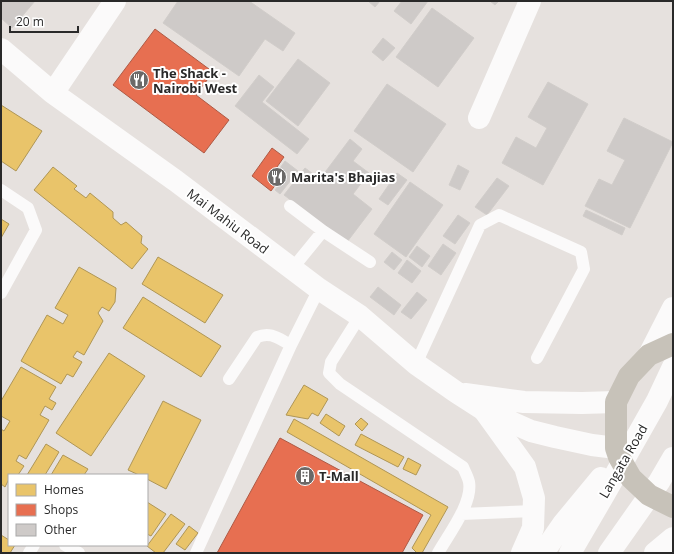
<svg xmlns="http://www.w3.org/2000/svg" width="674" height="554" viewBox="0 0 674 554" font-family="'Open Sans',sans-serif">
<rect width="100%" height="100%" fill="#e6e1de"/>
<path fill="#e9c46a" stroke="#af9656" d="M1 105 42 131 16 171 1 161Z
M53 167 77 186 74 189 86 198 90 193 113 212V218L121 225 126 222 142 236 141 243 148 249 132 269 34 190Z
M1 219 9 224 1 238Z
M158 257 223 295 205 323 142 284Z
M79 267 116 288 115 302 109 311 102 307 98 313 103 321 84 355 77 351 73 357 82 362 73 377 67 374 61 384 21 361 47 315 63 324 68 315 55 308Z
M143 297 221 346 201 377 123 328Z
M109 353 145 376 91 456 56 433Z
M21 367 56 387 49 399 56 403 52 410 45 406 40 415 49 420 26 459 19 455 16 461 24 466 18 475H9V479L5 487 1 484V429L4 431 10 421 1 416V401Z
M304 385 328 399 318 416 312 413 308 419 286 415Z
M163 401 201 420 166 489 147 479V475H139L128 470Z
M326 414 345 426 339 436 320 423Z
M361 418 368 424 362 431 355 424Z
M294 419 448 507 422 553H417L412 548 431 515 287 432Z
M361 434 404 457 398 467 355 445Z
M46 444 59 452 45 475H27Z
M63 455 88 469 84 475H51Z
M408 458 421 465 416 475 403 469Z
M147 502 166 514 151 536 147 534Z
M171 514 185 524 163 553H156L147 546Z
M189 526 198 533 185 550 176 544Z
M1 535 9 540V545H15L10 553H1Z"/>
<path fill="#e76f51" stroke="#ae5a45" d="M155 29 213 72 196 95 229 120 204 153 113 85Z
M272 148 284 157 277 167 284 173 271 191 252 176Z
M280 438 423 515 402 553H217Z"/>
<path fill="#cecac8" stroke="#d1cdca" d="M1 1H35L12 28 1 18Z
M178 1H249L295 33 283 51 265 39 239 76 163 23Z
M368 1H380L375 7Z
M402 1H428L411 24 394 11Z
M490 1H499L495 5Z
M432 8 474 38 438 87 396 57Z
M383 38 395 48 383 61 372 52Z
M298 59 330 83 298 126 266 101Z
M259 75 274 87 262 102 309 139 297 154 235 106Z
M548 82 588 104 543 185 502 163 516 137 536 148 547 128 528 117Z
M387 84 446 124 413 172 354 131Z
M624 118 673 142 630 228 585 206 599 179 612 185 625 160 607 151Z
M350 139 362 149 353 161 369 173 353 194 372 209 347 242 284 195 305 168 320 179Z
M285 161 298 171 280 194 275 190 288 174 280 168Z
M458 165 469 171 460 190 449 185Z
M397 173 407 180 388 205 379 199Z
M497 178 509 186 487 215 475 207Z
M410 182 443 205 406 257 374 234Z
M586 210 625 228 622 235 583 216Z
M458 215 470 223 455 244 443 236Z
M443 244 456 253 441 275 428 266Z
M417 246 430 256 422 267 409 257Z
M392 252 402 260 394 270 384 262Z
M407 260 421 271 412 283 398 273Z
M378 287 401 305 394 315 370 297Z
M417 292 427 300 411 319 401 312Z"/>
<g fill="none" stroke-linecap="round" stroke-linejoin="round">
<path stroke="#fbfafa" stroke-width="12" d="M1 190 28 208 36 230 1 293
M290 206 323 231 370 262
M292 269 323 231
M360 316 331 362 329 373 340 384 463 467C465 472 468 477 469 482 473 503 448 535 438 553
M416 364 480 225 499 215 581 252 584 269 537 358
M229 379 257 337C271 331 279 339 291 345
M461 514 534 511
M65 545 79 553
M29 553 34 545
M196 553 291 345 319 289"/>
<path stroke="#fbfafa" stroke-width="22" d="M1 49 53 93 176 181 319 289 360 316 416 364 456 392 484 410 531 431 555 437 592 445 616 448
M53 93 115 1
M479 118 530 1
M465 394 524 402 582 403 616 402"/>
<path stroke="#fbfafa" stroke-width="22" d="M649 355 673 308
M484 410 525 467 534 498 533 528 522 553
M543 553 563 524 601 478
M570 553 605 493 657 401 673 367
M609 553 659 482 673 458
M655 553 673 538"/>
<path stroke="#c7c2b9" stroke-width="22" d="M673 344 649 355 629 376 616 402V448L619 457 631 478 649 495 673 507"/>
</g>
<defs>
<g id="restaurant-disc" transform="scale(1)"><circle r="9.5" fill="#6b6968" stroke="#fff"/><path d="M-5-6h1v4h1v-4h1v4h1v-4h1v5L-1.5 .5V6h-2V.5L-5-1ZM5-6V6H3V1.5H1.5Q1.5-4 5-6Z" fill="#fff"/></g>
<g id="building-disc" transform="scale(1)"><circle r="9.5" fill="#6b6968" stroke="#fff"/><path d="M-4-6H4V6H1V3H-1V6H-4ZM-2.5-4.3h1.7v1.8h-1.7ZM.8-4.3h1.7v1.8H.8ZM-2.5-1h1.7V.8h-1.7ZM.8-1h1.7V.8H.8Z" fill="#fff"/></g>
</defs>
<g fill-rule="evenodd">
<use href="#restaurant-disc" x="139" y="80"/>
<use href="#restaurant-disc" x="277" y="177"/>
<use href="#building-disc" x="305" y="476"/>
</g>
<g text-anchor="middle" stroke-width="4" stroke-linejoin="round" paint-order="stroke">
<g font-size="13" font-weight="bold" fill="#292929" stroke="#fff" text-anchor="start">
<text x="153" y="78">The Shack -<tspan x="153" dy="15">Nairobi West</tspan></text>
<text x="291" y="182">Marita's Bhajias</text>
<text x="319" y="481">T-Mall</text>
</g>
<g font-size="13" fill="#292929" stroke="#fff">
<text transform="translate(228 221) rotate(37)" y="5">Mai Mahiu Road</text>
<text transform="translate(623 461) rotate(-60)" y="5">Langata Road</text>
</g>
</g>
<rect width="674" height="554" fill="none" stroke="#292929" stroke-width="4"/>
<rect x="8" y="474" width="140" height="72" fill="#ffffff" stroke="#a9a9a9"/>
<rect x="16" y="484" width="20" height="12" fill="#e9c46a" stroke="#a9a9a9"/>
<text x="44" y="494" font-size="12" fill="#292929">Homes</text>
<rect x="16" y="504" width="20" height="12" fill="#e76f51" stroke="#a9a9a9"/>
<text x="44" y="514" font-size="12" fill="#292929">Shops</text>
<rect x="16" y="524" width="20" height="12" fill="#cecac8" stroke="#a9a9a9"/>
<text x="44" y="534" font-size="12" fill="#292929">Other</text>
<path d="M10 26v6h68v-6" fill="none" stroke="#292929" stroke-width="2"/>
<text x="16" y="26" font-size="12" fill="#292929" stroke="#ffffff" stroke-width="3" paint-order="stroke">20 m</text>
</svg>
